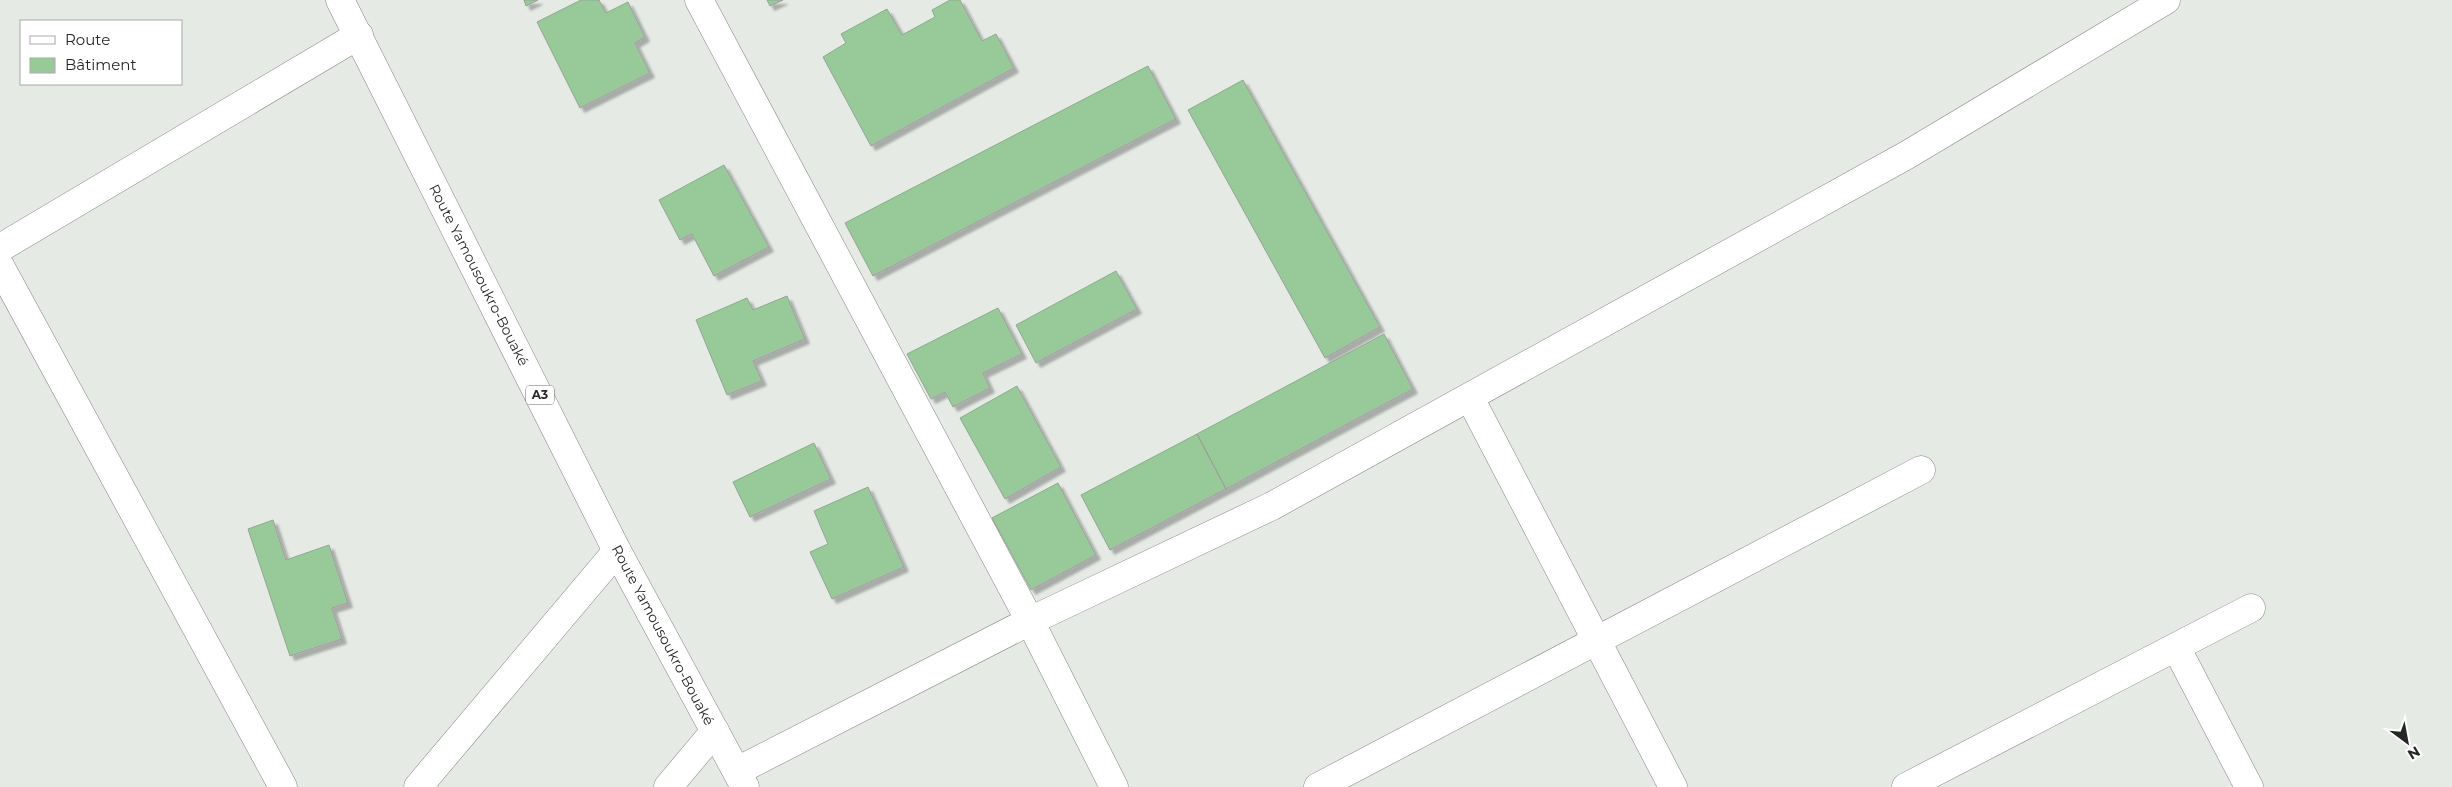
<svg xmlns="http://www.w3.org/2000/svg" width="2452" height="787" viewBox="0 0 2452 787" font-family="Montserrat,sans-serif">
<defs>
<filter id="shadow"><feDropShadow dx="4.5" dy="4.5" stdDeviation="1" flood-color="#0004"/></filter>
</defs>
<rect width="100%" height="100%" fill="#e5eae5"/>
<path fill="#98ca99" stroke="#9b9f9b" filter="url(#shadow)" d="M524 0H538L526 6Z
M581 0H599L606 13 628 2 645 37 635 43 650 73 580 108 537 22Z
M767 0H783L770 6Z
M950 0H960L982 41 996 34 1014 68 871 146 823 57 846 43 841 34 887 9 902 35 935 17 932 10Z
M1148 66 1176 119 873 276 845 223Z
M1243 80 1380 327 1325 358 1188 110Z
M724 165 769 247 714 276 692 234 680 240 659 200Z
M1116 271 1137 309 1036 363 1016 325Z
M787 296 805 339 753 361 762 381 727 395 696 320 747 298 753 310Z
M998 308 1022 354 983 373 990 388 953 407 945 392 931 399 907 354Z
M1384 334 1413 389 1226 489 1197 434Z
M1017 386 1061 467 1005 499 960 418Z
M1197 434 1226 489 1110 550 1081 495Z
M814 443 831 479 750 517 733 482Z
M1058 483 1096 555 1031 590 992 518Z
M868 487 904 567 832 599 810 552 828 544 814 511Z
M273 520 286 560 329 545 348 603 332 608 342 639 290 656 248 529Z"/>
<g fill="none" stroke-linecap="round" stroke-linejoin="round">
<g stroke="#848984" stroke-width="29">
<path id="street" d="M699 0 1030 621 1114 787
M0 248 359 35
M0 266 283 787
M1470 398 1673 787
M2176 647 2249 787
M668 787 715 731
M1318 787 1921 470
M1906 787 2251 608"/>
</g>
<g stroke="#848984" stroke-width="29">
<path id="secondary" d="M737 771 1030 621 1272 506 1907 155 2166 0
M418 787 617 551"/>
</g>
<g stroke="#848984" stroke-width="29">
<path id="primary" d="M340 0 617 551 745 787"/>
</g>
<use href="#street" stroke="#fff" stroke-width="28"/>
<use href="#secondary" stroke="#fff" stroke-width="28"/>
<use href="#primary" stroke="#fff" stroke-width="28"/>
</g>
<g text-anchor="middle" stroke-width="4.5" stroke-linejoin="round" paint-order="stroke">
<rect fill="#fff" stroke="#666866" stroke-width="1" x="526" y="385.5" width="28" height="19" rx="4"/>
<g font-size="12" font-weight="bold" fill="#252725">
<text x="540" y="399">A3</text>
</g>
<g font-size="14" fill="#252725" stroke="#fff">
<text transform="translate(479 275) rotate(63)" y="5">Route Yamousoukro-Bouaké</text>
<text transform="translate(663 635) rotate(62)" y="5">Route Yamousoukro-Bouaké</text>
</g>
</g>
<rect x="20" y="20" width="162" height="65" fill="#ffffff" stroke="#a8a9a8"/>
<rect x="30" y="36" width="25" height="8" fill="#ffffff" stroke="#a8a9a8"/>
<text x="65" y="45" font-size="15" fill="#252725">Route</text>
<rect x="30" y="58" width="25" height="15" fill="#98ca99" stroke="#a8a9a8"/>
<text x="65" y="70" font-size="15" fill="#252725">Bâtiment</text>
<g transform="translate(2407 742) rotate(148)" stroke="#ffffff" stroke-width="4" paint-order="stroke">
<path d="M0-4L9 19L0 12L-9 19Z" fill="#252725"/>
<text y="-8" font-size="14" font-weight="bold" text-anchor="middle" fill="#252725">N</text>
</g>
</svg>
